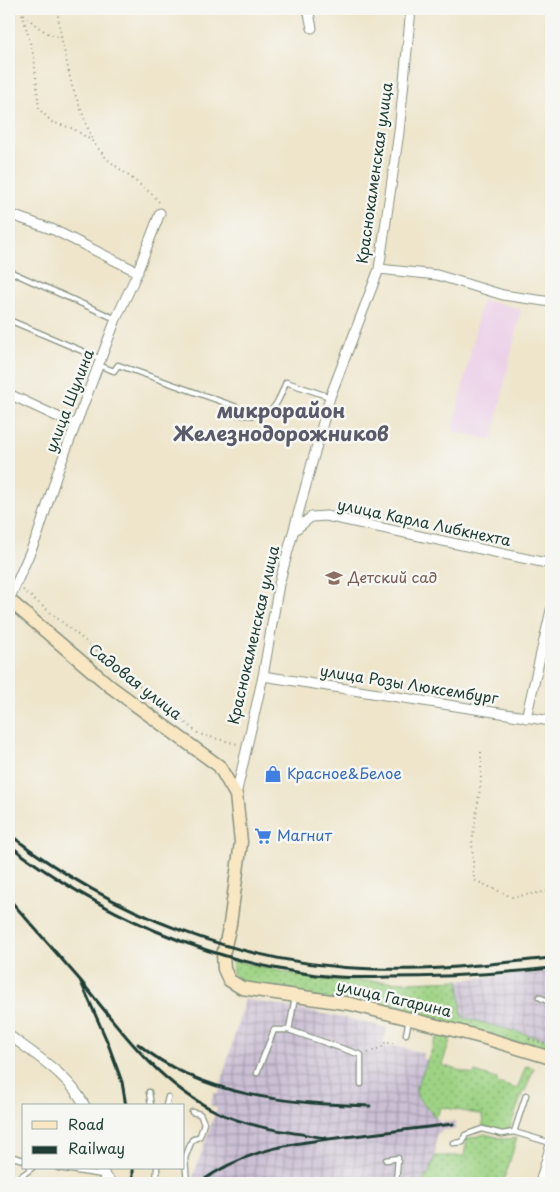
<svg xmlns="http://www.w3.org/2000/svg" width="560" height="1192" viewBox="0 0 560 1192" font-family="'Playpen Sans',sans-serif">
<defs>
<pattern id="industrial-grid" width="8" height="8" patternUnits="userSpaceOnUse" patternTransform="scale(1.25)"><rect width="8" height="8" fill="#cbbfd4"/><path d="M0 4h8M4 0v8" fill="none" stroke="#a49cad"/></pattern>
<pattern id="grass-dots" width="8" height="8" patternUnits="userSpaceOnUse" patternTransform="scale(1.25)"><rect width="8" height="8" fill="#9ed384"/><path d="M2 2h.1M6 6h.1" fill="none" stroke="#80ac6d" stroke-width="1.8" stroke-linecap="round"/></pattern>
</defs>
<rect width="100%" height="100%" fill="#f6f6f2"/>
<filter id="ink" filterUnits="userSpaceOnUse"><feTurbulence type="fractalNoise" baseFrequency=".02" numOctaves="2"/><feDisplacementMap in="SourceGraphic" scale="10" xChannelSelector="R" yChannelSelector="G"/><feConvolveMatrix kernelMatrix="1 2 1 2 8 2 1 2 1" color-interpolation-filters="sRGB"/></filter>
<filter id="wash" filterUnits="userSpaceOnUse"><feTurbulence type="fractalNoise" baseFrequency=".0096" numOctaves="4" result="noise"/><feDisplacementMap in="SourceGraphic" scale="20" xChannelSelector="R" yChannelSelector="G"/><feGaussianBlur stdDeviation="1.12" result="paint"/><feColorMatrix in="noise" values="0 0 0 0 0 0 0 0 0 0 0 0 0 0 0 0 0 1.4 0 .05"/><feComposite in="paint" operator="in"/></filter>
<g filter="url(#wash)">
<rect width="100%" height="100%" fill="#eee5cb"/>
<path fill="#ecd1e9" d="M482 300 521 309 492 440 453 431Z"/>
<path fill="url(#industrial-grid)" d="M551 971V1041L462 1017 459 980Z
M245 999 349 1019 387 1028 382 1046 389 1048 390 1045 424 1053 423 1060 428 1059 416 1089 418 1098 441 1123 455 1121V1129L443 1130 436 1135 435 1158 428 1175 420 1183H191L217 1108 210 1105 214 1093 218 1094Z"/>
<path fill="url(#grass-dots)" stroke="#5e885c" d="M232 960 315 979 409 982 459 980 462 1017 551 1041V1053L240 982 233 974Z
M441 1036 449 1038 450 1041 442 1065 474 1075 475 1072 497 1079V1083L517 1089 526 1066 534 1068 525 1091H523L509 1130 504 1132 483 1126 482 1115 442 1107 435 1117 418 1098 416 1089 436 1039Z
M485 1134 504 1139 517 1138 503 1183H420L428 1175 435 1156H464L467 1139Z"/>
</g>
<g filter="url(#ink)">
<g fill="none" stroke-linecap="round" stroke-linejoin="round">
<g stroke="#869180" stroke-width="7">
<path id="lane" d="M9 271 116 319
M9 320 101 359
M98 365 114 371 118 365 237 407 233 414C269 418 273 416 286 382L330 397
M295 997 289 1030 361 1055V1084
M539 997 551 1003
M406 1034 409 1020
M257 1073 274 1030H289
M149 1092 151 1106
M166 1106 168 1097
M514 1132 526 1095
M453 1143 463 1142 465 1135 482 1129 502 1134 514 1132 551 1143
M9 1156 24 1160
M386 1160 398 1158 396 1183
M58 1168 103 1175 101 1183
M12 1183 32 1168
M156 1183 157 1168
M187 1183 185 1158 192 1140 200 1136 204 1123 200 1114 192 1112"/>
</g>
<g stroke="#869180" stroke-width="11">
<path id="street" d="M308 9 312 28
M9 214 54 230 138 272
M379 269 437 275 503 295 551 302
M9 394 75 425
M295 530 311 517 326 516 551 564
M9 600 38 534 58 471 116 319 135 278 160 213
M263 676 551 721
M526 718 551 610
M236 795 263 676 279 584 330 397 379 269 399 132 411 9
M9 1035C36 1056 69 1075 85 1106
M99 1168 112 1183
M540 1183 551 1144"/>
</g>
<g stroke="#869180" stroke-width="15">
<path id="secondary" d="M9 600 111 687 219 766 236 795 241 842 230 924 223 955 224 969 229 980 242 988 351 1004 485 1038 551 1058"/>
</g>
<path stroke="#869180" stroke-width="2" stroke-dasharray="1 4" stroke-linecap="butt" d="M21 9 34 57 39 109 52 122 74 129 92 141 107 159 152 194 161 204
M24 14C32 23 49 37 61 37L57 9
M61 37 72 86 92 139
M23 590 199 734 237 744
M481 752V781L472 843 474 880 512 897 551 891
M529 1039 551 1045
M368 1053 384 1046 385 1042 393 1044 394 1039"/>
<use href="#lane" stroke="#fff" stroke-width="4.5"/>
<use href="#street" stroke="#fff" stroke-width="9"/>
<use href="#secondary" stroke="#f9e7c3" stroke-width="12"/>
<path stroke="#1f3d34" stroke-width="3" d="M9 834C113 915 241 965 373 969 433 971 492 964 551 958
M9 845C98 913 205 961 316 975 340 978 365 978 388 977 443 977 497 974 551 968
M9 899 80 980 107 1041 122 1082 126 1106
M80 980C120 1029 157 1082 215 1111 249 1128 290 1132 326 1138
M138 1044C203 1098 290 1103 370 1106
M133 1183V1168
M199 1183C247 1148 297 1142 354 1136 387 1132 420 1128 453 1124"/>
</g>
</g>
<defs>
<g id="school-bare" transform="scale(1.35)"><path d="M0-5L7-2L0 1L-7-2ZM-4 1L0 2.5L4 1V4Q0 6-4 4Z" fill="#8d6e63" stroke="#f6f6f2" stroke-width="2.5" paint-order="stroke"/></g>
<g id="shop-bare" transform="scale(1.35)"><path d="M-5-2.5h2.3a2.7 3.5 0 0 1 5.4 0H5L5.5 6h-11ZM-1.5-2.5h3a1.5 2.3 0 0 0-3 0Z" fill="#3f7fe0" stroke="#f6f6f2" stroke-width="2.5" paint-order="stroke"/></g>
<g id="supermarket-bare" transform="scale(1.35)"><path d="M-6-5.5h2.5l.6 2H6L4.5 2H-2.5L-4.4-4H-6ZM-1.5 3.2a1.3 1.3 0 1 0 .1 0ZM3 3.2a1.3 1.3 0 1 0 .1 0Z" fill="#3f7fe0" stroke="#f6f6f2" stroke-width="2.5" paint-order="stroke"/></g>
</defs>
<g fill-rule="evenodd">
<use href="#school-bare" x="334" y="578"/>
<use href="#shop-bare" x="273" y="774"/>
<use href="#supermarket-bare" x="263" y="836"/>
</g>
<g text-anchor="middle" stroke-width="5" stroke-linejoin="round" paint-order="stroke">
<g font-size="15" fill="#1f3d34" stroke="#f6f6f2">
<text transform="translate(375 173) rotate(-82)" y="5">Краснокаменская улица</text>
<text transform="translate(70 401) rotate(-69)" y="5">улица Шулина</text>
<text transform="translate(424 523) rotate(12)" y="5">улица Карла Либкнехта</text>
<text transform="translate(254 635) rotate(-77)" y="5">Краснокаменская улица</text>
<text transform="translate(135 682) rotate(38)" y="5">Садовая улица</text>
<text transform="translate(409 685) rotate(9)" y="5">улица Розы Люксембург</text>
<text transform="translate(394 999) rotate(13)" y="5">улица Гагарина</text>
</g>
<g font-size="15" fill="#785e54" stroke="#f6f6f2" text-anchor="start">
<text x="348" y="583">Детский сад</text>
</g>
<g font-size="15" fill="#366cbe" stroke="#f6f6f2" text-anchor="start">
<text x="287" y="779">Красное&amp;Белое</text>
<text x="277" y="841">Магнит</text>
</g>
<g font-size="20" font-weight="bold" fill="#5a5b6a" stroke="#f6f6f2">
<text x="281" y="418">микрорайон<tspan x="281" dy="23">Железнодорожников</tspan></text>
</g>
</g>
<rect width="560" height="1192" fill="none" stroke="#f6f6f2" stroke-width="30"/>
<rect x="22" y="1104" width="162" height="65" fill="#f6f6f2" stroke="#a0aca6"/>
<rect x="32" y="1121" width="25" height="8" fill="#f9e7c3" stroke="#a0aca6"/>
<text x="68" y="1130" font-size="15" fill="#1f3d34">Road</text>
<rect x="32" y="1146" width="25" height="8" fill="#1f3d34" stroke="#a0aca6"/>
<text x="68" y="1154" font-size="15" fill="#1f3d34">Railway</text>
</svg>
